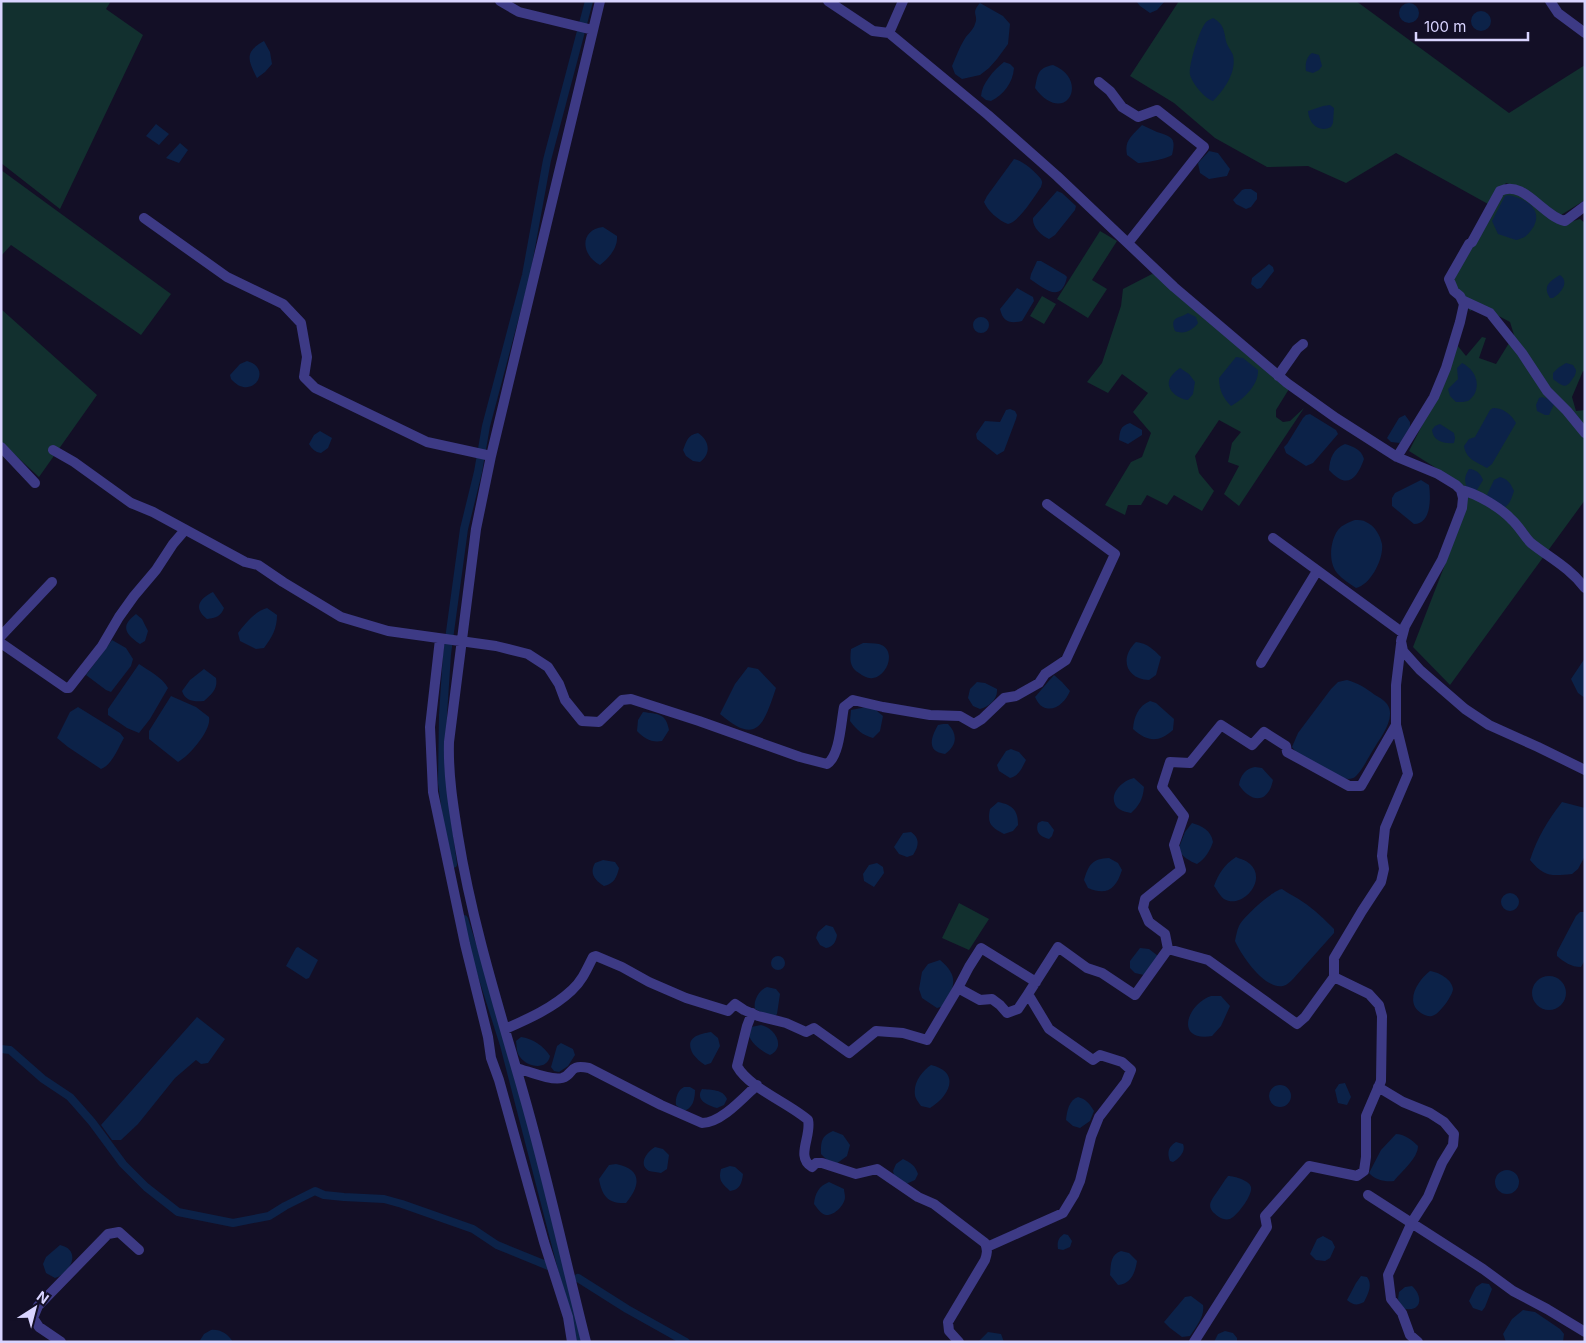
<svg xmlns="http://www.w3.org/2000/svg" width="1586" height="1343" viewBox="0 0 1586 1343" font-family="Inter,sans-serif">
<rect width="100%" height="100%" fill="#130f26"/>
<path fill="#12302f" d="M1 1H111L106 9 143 35 60 209 1 163Z
M1179 1H1356L1509 113 1585 65V200L1561 215 1518 187 1506 183 1488 204 1396 153 1346 183 1308 166 1267 167 1215 138 1174 103 1130 76Z
M1 170 171 294 141 335 11 245 1 256Z
M1512 189 1563 224 1580 219 1585 223V372L1583 371 1572 397 1576 411 1585 410V500L1450 685 1413 647 1451 549 1467 500 1460 483 1409 451 1433 404 1457 345 1466 356 1482 337 1486 338 1479 358 1496 364 1514 335 1510 322 1480 306 1470 311 1455 285 1453 279 1504 192Z
M1100 231 1117 241 1092 280 1107 289 1088 318 1057 299Z
M1152 274 1159 276 1289 389 1276 410V417L1283 422 1290 421 1304 408 1239 506 1224 494 1239 466 1228 462 1232 443 1241 432 1219 420 1195 456 1199 473 1214 491 1202 511 1174 495 1167 505 1147 495 1141 505H1128L1125 515 1105 505 1131 462 1142 457 1151 433 1133 412 1148 393 1122 374 1108 393 1087 382 1102 363 1121 306 1123 289Z
M1042 296 1056 304 1044 324 1030 316Z
M1 309 97 395 39 477 1 442Z
M959 903 989 919 969 950 942 938Z"/>
<path fill="#0c2248" d="M1136 1H1165L1157 10 1150 13 1140 6Z
M1399 13a10 10 0 1 1 20 0a10 10 0 1 1-20 0Z
M980 3 1003 16 1010 24 1008 44 997 59 989 68 980 75 962 79 955 74 952 66C956 57 959 48 964 40 967 34 973 31 975 24 979 14 970 14 980 3Z
M1471 21a10 10 0 1 1 20 0a10 10 0 1 1-20 0Z
M1213 18C1224 24 1224 31 1226 41 1227 46 1231 50 1233 55 1237 72 1224 90 1213 101 1204 98 1193 84 1190 75 1188 67 1199 32 1204 25 1206 21 1209 20 1213 18Z
M264 41 270 52 272 64 265 72 257 78C248 60 244 52 264 41Z
M1312 53 1319 55 1322 66 1319 70 1313 73 1306 71C1305 65 1306 57 1312 53Z
M1004 62 1010 64 1014 68C1013 83 1003 95 991 101L986 100 981 96C982 83 994 70 1004 62Z
M1053 65C1091 80 1065 128 1035 88 1038 73 1038 68 1053 65Z
M1330 105 1334 108 1333 123 1331 127C1319 133 1309 124 1308 111L1323 106Z
M156 124 169 134 159 145 146 136Z
M1142 125C1147 127 1152 130 1157 132 1173 137 1176 138 1172 155 1166 159 1145 163 1138 163L1127 155C1124 140 1132 136 1142 125Z
M180 143 188 150 179 163 166 158Z
M1209 151 1218 153 1230 169 1227 176 1209 179 1200 173 1198 163Z
M1014 159C1022 160 1036 172 1041 179 1043 183 1042 183 1041 187 1034 197 1019 222 1008 224 999 221 987 210 984 202L987 196Z
M1245 189H1251L1257 193V199L1251 207 1246 209 1236 204 1233 200 1242 190Z
M1057 191 1062 193 1076 206 1075 210 1055 235 1049 239C1041 235 1032 227 1033 218Z
M1508 195C1523 198 1543 207 1534 226 1532 229 1529 233 1527 235 1524 238 1519 239 1516 240L1498 234 1492 221 1505 196Z
M603 227 617 236C618 248 609 258 600 265 581 255 579 230 603 227Z
M1037 261H1041L1065 275 1067 277C1061 304 1045 289 1030 279L1031 274Z
M1269 264 1273 267 1274 271 1261 288 1257 289 1251 284 1252 278Z
M1560 275C1570 282 1561 293 1553 298H1550C1542 286 1550 281 1560 275Z
M1017 288 1033 297 1034 301 1022 321C1010 324 1003 322 1000 309Z
M1188 313 1196 317 1198 323C1193 330 1184 335 1175 331 1169 316 1179 319 1188 313Z
M973 325a8 8 0 1 1 16 0a8 8 0 1 1-16 0Z
M1236 357 1243 358 1258 370C1259 385 1243 400 1231 406 1223 398 1219 390 1219 378Z
M247 361C274 368 252 403 231 379L230 375 240 364Z
M1462 363C1474 369 1481 382 1474 395 1472 397 1471 399 1468 401 1465 402 1460 402 1456 402L1450 396 1448 389 1458 379 1457 368Z
M1566 363 1573 365 1576 370C1576 375 1574 377 1571 381 1565 390 1560 384 1553 379V373L1558 368Z
M1180 368 1189 374 1195 382 1193 394 1188 400C1179 399 1167 391 1169 381 1170 376 1176 371 1180 368Z
M1542 397 1552 400 1554 404 1549 415H1545L1537 411 1536 405 1539 398Z
M1493 408C1503 408 1511 414 1516 423L1492 464 1487 468C1476 462 1466 459 1464 446L1469 439 1475 437 1490 410Z
M1010 409 1015 411 1017 415 1016 419 1004 451 997 455 977 439 976 434 985 421 1000 422 1006 410Z
M1310 414 1336 430 1338 434 1313 463 1306 466 1286 453 1284 447 1287 444 1303 418 1306 415Z
M1405 415 1410 422V427L1400 443 1391 442 1387 438 1399 418Z
M1130 423 1142 430V435L1128 444 1119 440C1120 431 1120 426 1130 423Z
M1440 424 1454 433 1455 438 1454 443C1444 444 1433 441 1432 430L1435 426Z
M320 431 332 438 328 448 321 453C315 452 312 449 309 444L314 435Z
M698 433C709 440 712 453 700 462L693 461 686 456 683 450C687 441 687 435 698 433Z
M1345 444C1354 447 1361 449 1364 459 1357 479 1347 490 1329 470 1330 458 1333 449 1345 444Z
M1469 469C1476 469 1481 474 1483 480L1477 490H1468C1464 481 1464 477 1469 469Z
M1500 477C1508 479 1511 484 1514 491 1511 499 1510 506 1501 509L1486 497 1494 480Z
M1421 480 1429 485C1431 499 1431 524 1414 524L1392 506V498L1395 493Z
M1355 520C1359 520 1363 520 1366 522 1375 526 1380 535 1382 544 1384 558 1371 585 1356 588 1349 583 1342 579 1337 573 1328 562 1330 541 1338 530 1342 525 1349 522 1355 520Z
M213 592 224 608C221 616 216 618 207 619 193 608 199 599 213 592Z
M267 608 277 615C277 629 272 637 264 648L256 649 240 641 238 633C245 624 255 611 267 608Z
M136 614 142 619 148 631 145 641 140 644C125 634 120 626 136 614Z
M112 640 126 648 133 659 131 666 111 692 106 690 86 675Z
M1136 642C1147 643 1154 650 1161 657L1156 675 1149 680C1126 679 1119 658 1136 642Z
M863 643C868 643 874 643 879 644 897 649 888 676 873 678 868 679 863 676 859 673 849 667 850 659 851 649Z
M1585 658V698L1578 693 1571 679Z
M139 664C149 671 162 677 168 688L150 719 139 733 127 728 108 715V709Z
M748 667 758 669 776 688C764 723 758 747 720 714L735 684Z
M204 669 216 678C218 689 212 694 204 701 194 702 185 701 182 691L190 680Z
M1054 675 1062 682 1070 691C1066 701 1055 713 1043 707 1039 705 1037 701 1035 697Z
M1347 680C1358 683 1366 688 1375 695 1379 697 1384 700 1387 704 1397 718 1380 738 1373 750 1368 758 1363 769 1356 776 1352 780 1347 779 1341 778L1296 752 1292 747 1298 733 1331 689 1338 682Z
M977 682 985 683 997 689C998 699 989 707 980 709L973 706 968 698 970 689Z
M171 696 196 707 209 717C212 730 189 756 178 762L149 739V731Z
M1150 701 1156 703 1174 719 1173 730C1158 743 1148 742 1133 729 1134 717 1138 706 1150 701Z
M871 706 883 716 880 731 873 738C862 735 857 730 850 721L851 710Z
M78 707 120 733 124 738C118 748 112 765 101 769L68 747 57 738 70 712Z
M643 712C658 714 666 713 669 730L662 741C651 743 644 738 637 731L638 720Z
M943 724H948C958 734 957 746 945 754 926 752 931 737 938 725Z
M1011 749 1019 752 1026 760C1022 768 1019 776 1010 778L999 771 997 765 1006 751Z
M1255 767 1262 768 1273 780C1268 804 1251 803 1239 785 1240 776 1246 768 1255 767Z
M1134 778 1144 787C1143 799 1139 806 1131 813 1125 812 1119 810 1116 806 1108 794 1123 780 1134 778Z
M998 802C1012 805 1018 809 1018 825L1013 831 1004 834C991 827 987 824 990 809Z
M1562 802 1585 808V856L1578 869 1572 874C1551 876 1544 877 1530 860 1537 838 1548 820 1562 802Z
M1042 821 1048 822 1054 830 1052 836 1049 839C1040 837 1035 832 1038 823Z
M1192 823C1202 826 1211 830 1213 842 1210 851 1205 859 1197 864 1189 861 1182 856 1178 850L1185 832Z
M911 832C920 838 919 846 913 855L907 857 899 854 894 847 903 833Z
M1236 857C1240 859 1246 860 1250 864 1268 880 1242 910 1224 899 1220 896 1217 890 1214 886 1219 873 1224 865 1236 857Z
M1109 858 1118 863 1122 870C1116 889 1107 896 1088 888L1084 880C1089 864 1092 859 1109 858Z
M603 860 615 862 619 868C617 877 614 884 604 886 595 880 589 874 595 863Z
M877 863 883 867 884 873 874 887 864 881 863 874 869 865Z
M1282 889C1289 894 1296 897 1303 902 1314 909 1325 920 1334 929V933L1293 979C1290 982 1287 985 1283 986 1265 990 1241 955 1235 941 1236 936 1237 930 1239 926 1243 917 1273 890 1282 889Z
M1501 902a9 9 0 1 1 18 0a9 9 0 1 1-18 0Z
M1580 912H1585V960L1581 967C1571 967 1564 962 1557 956V952L1576 916Z
M826 925 833 927 837 935C836 942 833 947 826 948L820 945 816 938 818 932Z
M298 947 318 960 309 978 306 979 286 966 296 948Z
M1140 948 1149 949 1158 956 1144 975 1135 973 1130 968V961Z
M771 963a7 7 0 1 1 14 0a7 7 0 1 1-14 0Z
M940 960C960 977 954 986 944 1006L937 1008 922 998 919 989 922 972 928 964Z
M1430 971C1438 972 1452 979 1453 989 1453 995 1439 1015 1432 1016 1429 1017 1424 1015 1421 1013 1404 1002 1418 980 1430 971Z
M1532 993a17 17 0 1 1 34 0a17 17 0 1 1-34 0Z
M767 987 776 989 780 994 777 1014 773 1018 755 1009C753 1001 759 990 767 987Z
M1211 996H1221L1230 1006 1221 1026 1212 1036C1174 1042 1187 1004 1211 996Z
M197 1017 225 1039 208 1063 201 1064 196 1060 175 1078 138 1124 121 1140H112L101 1125Z
M761 1025C765 1026 769 1028 772 1031 780 1039 781 1050 770 1055 760 1050 752 1044 748 1034L751 1027Z
M711 1032 718 1038 720 1046 711 1063 705 1065C699 1061 697 1059 693 1054 684 1038 698 1034 711 1032Z
M521 1037C532 1038 545 1047 550 1056 547 1071 527 1067 520 1057 516 1052 517 1047 516 1041Z
M561 1043 573 1049 575 1055 568 1066 559 1072 554 1071 551 1067 557 1046Z
M931 1065C961 1072 950 1096 930 1108L921 1106C919 1103 915 1098 915 1095 913 1083 922 1071 931 1065Z
M1345 1083 1351 1097 1347 1105 1338 1103 1335 1090 1339 1084Z
M1269 1096a11 11 0 1 1 22 0a11 11 0 1 1-22 0Z
M684 1087H690L695 1090C695 1099 693 1109 683 1111L676 1105C675 1098 678 1090 684 1087Z
M702 1089C711 1090 723 1089 727 1099L724 1105 717 1108C707 1105 695 1100 702 1089Z
M1078 1097C1086 1099 1090 1104 1094 1111L1090 1121 1080 1128 1073 1126 1066 1120C1067 1111 1069 1100 1078 1097Z
M833 1131 843 1135 850 1145 847 1156 836 1164 827 1160 821 1154C821 1142 821 1136 833 1131Z
M1396 1134C1404 1134 1412 1140 1418 1146 1418 1158 1402 1171 1394 1181 1385 1182 1375 1180 1369 1173L1381 1150Z
M1176 1142 1183 1144C1186 1151 1180 1158 1173 1162L1170 1161C1167 1153 1168 1147 1176 1142Z
M655 1147 663 1149 669 1155 667 1169 661 1173C658 1172 652 1172 649 1171 637 1164 648 1151 655 1147Z
M903 1159C911 1163 915 1165 918 1174L915 1180 906 1184 895 1179 893 1171 896 1164Z
M616 1164C642 1169 641 1185 626 1203 608 1204 602 1196 599 1179L609 1165Z
M730 1166 735 1167 743 1174C742 1183 740 1190 730 1191 722 1183 718 1181 721 1169Z
M1495 1182a12 12 0 1 1 24 0a12 12 0 1 1-24 0Z
M1228 1176C1235 1176 1250 1181 1251 1187 1253 1195 1237 1216 1230 1219 1226 1220 1222 1219 1219 1217 1206 1208 1209 1203 1217 1192 1221 1186 1224 1181 1228 1176Z
M829 1182 844 1189C844 1192 845 1194 845 1197 845 1205 834 1216 826 1215 821 1214 817 1208 814 1204 815 1193 819 1186 829 1182Z
M1064 1234 1068 1235 1072 1241 1070 1247 1063 1250 1058 1249C1057 1242 1058 1238 1064 1234Z
M1323 1236 1332 1241 1335 1247 1330 1258 1325 1261 1316 1260 1310 1254 1317 1239Z
M60 1245C82 1250 71 1273 55 1278L46 1273 43 1264 46 1257Z
M1121 1251 1129 1253 1137 1261C1135 1273 1131 1284 1118 1285L1110 1275C1111 1265 1110 1255 1121 1251Z
M1361 1276 1367 1277C1373 1285 1368 1294 1364 1302 1357 1306 1353 1305 1347 1300L1356 1283Z
M1482 1283 1489 1284 1492 1289 1485 1307 1482 1311 1473 1308 1469 1301 1476 1287Z
M1412 1286C1425 1298 1420 1314 1402 1308L1398 1299 1399 1292 1405 1287Z
M1191 1296 1203 1305C1205 1316 1196 1327 1190 1336L1182 1337 1170 1328 1164 1322 1185 1297Z
M1523 1310 1535 1312 1560 1329 1564 1334 1563 1342H1506L1503 1334 1512 1319Z
M211 1330C220 1329 228 1334 233 1342H199L204 1334Z
M1225 1331 1233 1333 1237 1338V1342H1214L1218 1334Z
M988 1332 1001 1334 1004 1342H978Z"/>
<g fill="none" stroke-linecap="round" stroke-linejoin="round">
<path stroke="#0c2248" stroke-width="8" d="M453 864 442 783 443 715 447 654 464 529 478 472 486 426 526 275 547 160 589 1
M464 919 504 1045 564 1277 579 1342
M1 1049 10 1050 43 1079 70 1097 92 1122 123 1164 146 1187 178 1212 233 1223 269 1216 285 1206 315 1191 324 1195 344 1197 384 1199 402 1204 473 1229 497 1245 551 1267
M578 1278 627 1309 686 1342"/>
<path stroke="#3d3a85" stroke-width="10" d="M500 1 519 12 593 30
M828 1 873 31 889 33 988 115 1057 176 1174 287 1287 383 1336 418 1397 457 1438 474 1456 485 1461 490 1463 498 1462 508 1442 560 1405 626 1401 641 1403 651 1420 670 1465 709 1489 725 1538 747 1585 770
M1550 1 1558 13 1585 33
M889 33 903 1
M1099 82 1110 91 1122 107 1138 117 1157 110 1204 147 1128 243
M144 218 227 277 283 304 301 323 307 357 304 377 315 388 427 442 491 456
M1462 300 1490 313 1522 353 1547 391 1567 411 1585 433
M1278 376 1297 349 1303 344
M1 447 35 483
M53 450 74 462 131 503 153 512 245 562 258 565 283 582 341 617 388 631 496 646 528 654 548 667 559 684 565 700 582 721 599 722 622 700 631 699 699 721 800 757 827 764C840 756 841 721 844 707L853 700 883 707 930 715 960 716 974 724 982 719 1004 698 1016 696 1039 683 1045 674 1066 660 1115 554 1047 504
M1397 457 1434 397 1446 368 1460 322 1464 304 1460 296 1454 291 1449 279 1469 244 1472 242 1500 191C1524 179 1542 216 1565 221L1585 206
M1461 490C1476 493 1501 508 1511 519 1519 526 1524 536 1531 543 1550 558 1570 568 1585 588
M1273 538 1403 633
M1 636 52 582
M440 639 430 727 433 792 465 944 488 1037 491 1058 499 1080 544 1242 568 1317 572 1342
M1 643 66 688H69L102 646 119 617 134 596 156 570 173 544 185 530
M1261 663 1317 571
M1168 949 1208 960 1297 1024 1305 1017 1334 977V958L1362 911 1381 882 1384 869 1382 856 1385 828 1408 774 1396 725V685L1401 644
M958 988 980 1000 992 999 1000 1005 1007 1013 1018 1009 1028 994 1049 1029 1093 1060 1100 1055 1122 1062 1131 1070 1126 1082 1099 1117 1091 1137 1080 1181 1074 1195 1063 1213 987 1247
M1028 994 1058 947 1087 968 1102 973 1135 995 1168 949 1165 934 1149 922 1143 908 1145 899 1181 870 1174 845 1184 816 1162 787 1170 762 1190 763 1221 725 1252 745 1264 732 1286 746 1287 752 1349 786H1361L1396 725
M752 1013 747 1026 737 1066C749 1088 789 1103 808 1120 812 1136 795 1157 812 1167L816 1163H822L856 1174 877 1169 918 1197 934 1204 985 1243C988 1250 987 1254 985 1260L948 1322 949 1331 959 1342
M505 1029C528 1019 553 1008 572 990 582 981 587 969 593 957L596 956 622 967 649 982 686 998 728 1011 735 1004 744 1010 758 1016 786 1023 806 1032 814 1028 849 1053 876 1031 903 1033 927 1040 958 988 969 967 981 948 1036 982
M516 1068C528 1071 551 1081 562 1078 575 1074 567 1064 589 1068L661 1105 702 1123C721 1123 743 1098 757 1085
M1378 1087 1403 1102 1430 1113 1444 1122 1454 1134 1453 1145 1442 1163 1428 1197 1412 1222 1388 1275 1391 1299 1402 1313 1410 1335 1418 1342
M1368 1195 1483 1269 1513 1291 1547 1309 1585 1332
M61 1342 39 1327 33 1318 38 1306 108 1234 119 1232 139 1250
M586 1342C565 1259 547 1175 523 1092 499 1008 472 923 458 836 453 805 448 774 449 742L476 529 491 456 600 1
M1194 1342 1267 1227 1265 1216 1309 1166 1357 1176 1364 1171 1366 1157V1116L1381 1081 1382 1016 1379 1005 1369 994 1334 977"/>
</g>
<rect width="1586" height="1343" fill="none" stroke="#d9d4ff" stroke-width="5"/>
<g transform="translate(35 1308) rotate(36)" stroke="#130f26" stroke-width="4" paint-order="stroke">
<path d="M0-4L9 19L0 12L-9 19Z" fill="#d9d4ff"/>
<text y="-8" font-size="14" font-weight="bold" text-anchor="middle" fill="#d9d4ff">N</text>
</g>
<path d="M1416 32v8h112v-8" fill="none" stroke="#d9d4ff" stroke-width="2.5"/>
<text x="1424" y="32" font-size="15" fill="#d9d4ff" stroke="#130f26" stroke-width="4" paint-order="stroke">100 m</text>
</svg>
